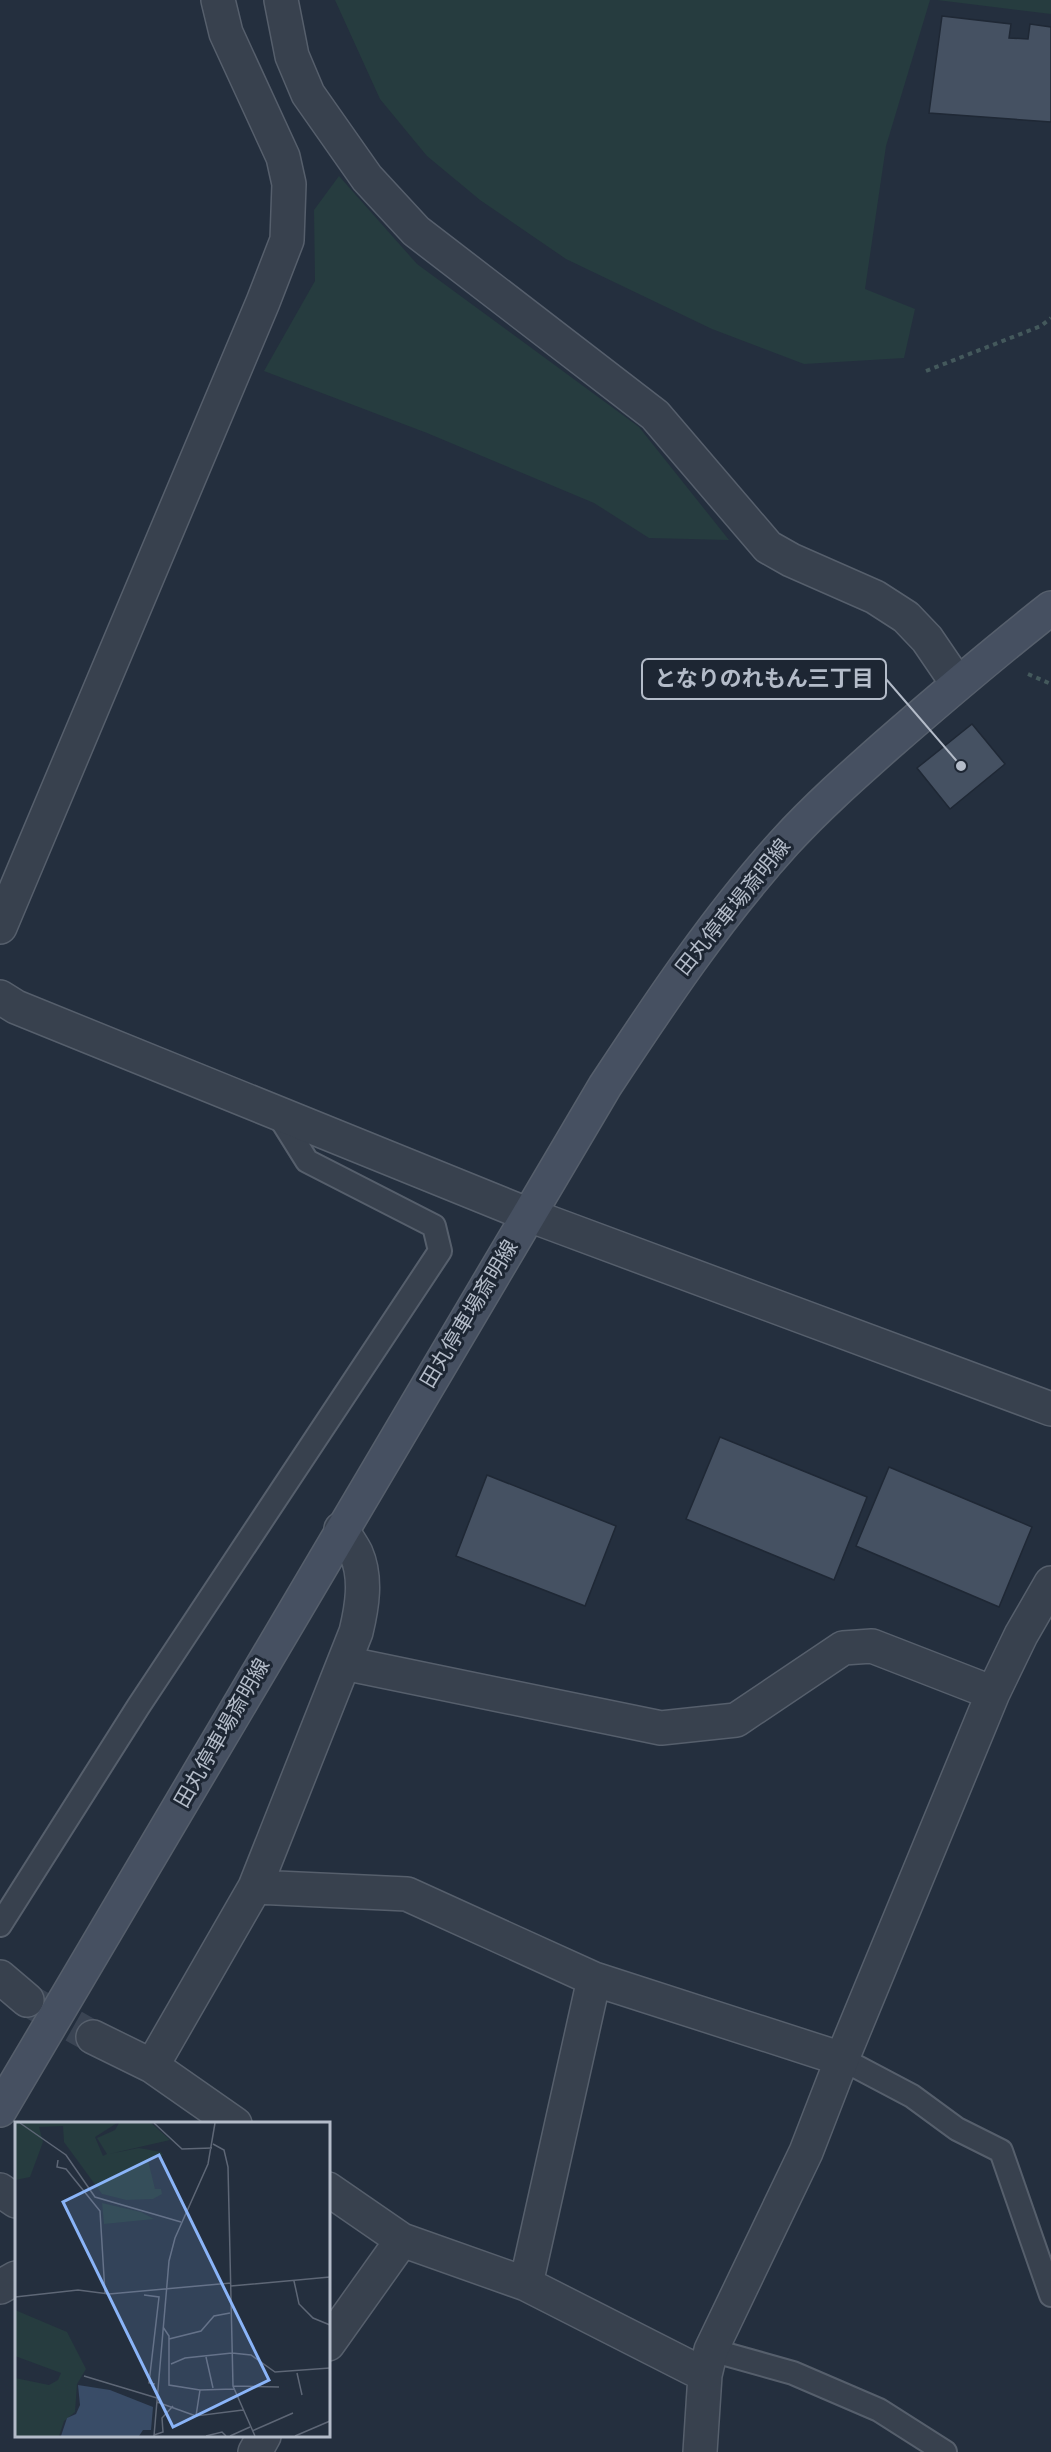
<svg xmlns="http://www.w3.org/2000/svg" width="1051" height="2452" viewBox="0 0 1051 2452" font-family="'Roboto Condensed','Noto Sans JP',sans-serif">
<rect width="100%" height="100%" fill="#242f3e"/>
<path fill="#263c3f" d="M335 0H930L886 146 865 289 915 309 904 358 804 364 712 329 566 259 480 200 427 156 380 99Z
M937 0H1051V15V14Z
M339 176 417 264 639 427 729 540 649 538 594 503 427 433 264 371 315 281 314 210Z"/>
<path fill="#455162" stroke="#1f2835" stroke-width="1.5" d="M942 16 1011 24 1009 38 1028 39 1030 24 1051 27V122L929 113Z
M972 724 1005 764 950 809 917 768Z
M720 1437 867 1497 834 1580 686 1519Z
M889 1467 1032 1527 999 1607 856 1546Z
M487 1475 616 1526 585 1606 456 1556Z"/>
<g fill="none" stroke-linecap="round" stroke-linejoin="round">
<path stroke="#3a4453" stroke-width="33" stroke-dasharray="33 16" stroke-linecap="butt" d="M31 2002 93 2037"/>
<g stroke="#565f6c" stroke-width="26">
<path id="lane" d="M0 1925 138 1707 440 1251 434 1226 307 1161 277 1113
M842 2059 912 2096 957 2129 1001 2151 1051 2295
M711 2350 793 2373 879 2410 945 2452"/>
</g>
<g stroke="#565f6c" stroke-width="36">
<path id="street" d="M281 0 292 56 308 94 367 178 416 231 655 415 768 547 791 560 875 597 906 617 927 639 957 683
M0 927 263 302 287 240 289 184 283 157 226 33 218 0
M0 997 16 1007 529 1215 1051 1409
M344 1663 661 1728 736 1720 843 1648 872 1646 993 1693
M255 1887 407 1894 594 1979 842 2059
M0 1977 27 2000
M93 2037 152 2066
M235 2124 152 2066 255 1887 356 1632C362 1607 367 1578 356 1553 352 1545 346 1537 341 1529
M328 2189 402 2240 526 2284 705 2375
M0 2190 16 2201
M526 2284 594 1979
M0 2287 16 2278
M328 2344 402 2240
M255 2452 264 2436
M700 2452 705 2375 711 2350 806 2152 842 2059 993 1693 1021 1635 1051 1583"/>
</g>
<g stroke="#565f6c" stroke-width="36">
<path id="secondary" d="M0 2110 605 1086C661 1001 717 917 785 842 817 807 852 776 887 745 941 698 995 652 1051 608"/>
</g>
<path stroke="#44595c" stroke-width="4" stroke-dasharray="4.5 4.5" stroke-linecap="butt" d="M926 371 1041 326 1051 318
M1028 674 1051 684"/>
<use href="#lane" stroke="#38414e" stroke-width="22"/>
<use href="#street" stroke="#38414e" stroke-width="33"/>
<use href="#secondary" stroke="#465061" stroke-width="33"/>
</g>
<g text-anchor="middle" stroke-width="6" stroke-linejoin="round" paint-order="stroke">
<g font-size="21" fill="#b4bcc9" stroke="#1d2633">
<text transform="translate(733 907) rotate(-51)" y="7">田丸停車場斎明線</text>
<text transform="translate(469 1314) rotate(-59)" y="7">田丸停車場斎明線</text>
<text transform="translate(222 1733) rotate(-60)" y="7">田丸停車場斎明線</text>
</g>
</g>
<g transform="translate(15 2122)">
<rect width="315" height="315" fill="#242f3e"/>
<path d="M0 1H102L80 15 88 34 92 32 82 16 100 8 104 1H136L155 18 94 32 124 26 146 30 148 33 133 38 140 67H146L147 72 138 77 111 78 87 72 49 20 48 4 24 5 28 20 15 55 0 58ZM87 81 126 90 139 97 89 102ZM0 188 52 210 71 247 62 262 60 290 49 299 44 314H0V256L34 263 43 258 46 251 0 234Z" fill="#263c3f"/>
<path d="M63 263 95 268 138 285 136 308H128L124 314H46L52 296 61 292 65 283Z" fill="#394c67"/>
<path fill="none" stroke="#5e6776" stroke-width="1.5" d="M5 1 51 33 80 75 166 100M139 1 167 27 197 26M198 22 209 28 213 45 218 264 240 314M43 38 42 45 51 47 85 89 90 171M279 159 284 182 298 196 315 203M216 164 315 155M129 173 144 175 134 261 140 262M0 175 63 168 94 172 216 161M148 205 154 214V263L185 268 219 267M154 217 186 209 199 194 215 191M191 235 198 266M156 242 170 236 217 231 236 233 260 250 315 246M282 251 287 273M69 254 142 276M218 264 264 265M185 268 181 294 228 288M142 280 181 294M237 309 278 291M139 313 148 310 147 296 158 284M139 314 154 139 160 116 193 42 200 1M191 314 207 310 211 314M215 314 235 305M280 314 315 299"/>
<path fill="#8ab4f8" fill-opacity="0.15" stroke="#8ab4f8" stroke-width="3" d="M144 33 254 258 158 305 48 80Z"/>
<rect width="315" height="315" fill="none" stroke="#b4bcc9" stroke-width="3"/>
</g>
<path fill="none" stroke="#b4bcc9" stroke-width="2" d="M961 766L886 679"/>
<circle fill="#b4bcc9" stroke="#1d2633" stroke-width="2" cx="961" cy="766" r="6"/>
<rect fill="#1d2633" stroke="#b4bcc9" stroke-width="2" x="642" y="659" width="244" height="40" rx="6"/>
<g font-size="22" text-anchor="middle" font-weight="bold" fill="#b4bcc9">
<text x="764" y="686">となりのれもん三丁目</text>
</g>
</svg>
